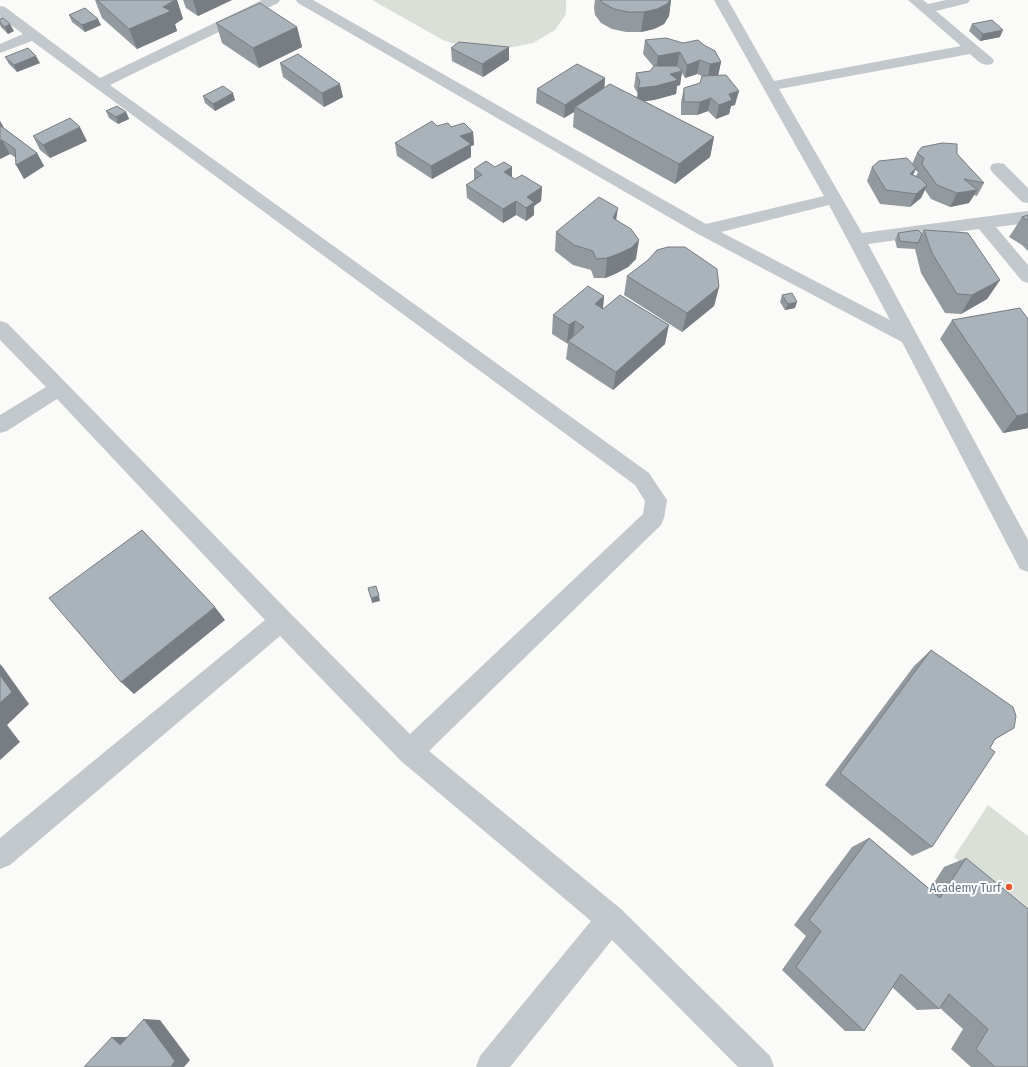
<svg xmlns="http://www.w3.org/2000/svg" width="1028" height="1067" viewBox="0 0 1028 1067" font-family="'Fira Sans Condensed',sans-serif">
<rect width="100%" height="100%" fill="#fafaf8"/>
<path fill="#dadfd7" d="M372 0H566V14L555 30 533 43 503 49H470L443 40Z
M988 805 1028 836V918L954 857Z"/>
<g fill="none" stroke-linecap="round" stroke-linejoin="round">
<path fill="#c3c8cc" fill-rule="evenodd" d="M262 0H280L278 3 110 85 649 473 667 500 664 518 661 525 429 751 621 909 770 1056 774 1067H738L612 940 510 1067H476L480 1056 591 921 401 761 280 636 10 865 0 869V838L265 620 57 399 7 431 0 433V415L46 387 0 340V321L7 323C142 459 274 599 410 734L643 514 645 501 635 485 32 41 0 53V44L23 34 0 17V6L5 7 100 78Z
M296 0H313L706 224 824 196 714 0H728L774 81 961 46 908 0H923L928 4 946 0H970L968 3 936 11 992 58 994 61 992 64C982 67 977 60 970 54L779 89 862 233 1028 211V223L996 227 1028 265V283L1022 281 979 229 868 244 1028 540V572L1020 569 902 342 698 234 298 3ZM829 205 890 320 721 232Z
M998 163 1004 164 1028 188V203L1022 202 992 172 990 168 992 164Z"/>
</g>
<path fill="#929a9f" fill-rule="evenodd" d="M95 0H177L183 19 175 24 177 31 137 49 102 18Z
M183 0H232L198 16 186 8Z
M595 0H671L669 16 664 24 654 29 641 32H626L612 29 601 23 595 15 594 8Z
M69 15 101 25 85 32 72 22Z
M0 19 14 31 8 34 1 27 0 25Z
M216 23 297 27 302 47 259 68 222 43Z
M972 24 1000 37 980 41 969 31Z
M645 40 721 62 718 76 735 105 731 106 729 114 716 119 708 111 697 115H681V102L684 88 700 83 702 76 697 74 685 78 682 73 680 85 677 86 676 94 654 100 644 101 714 137 710 157 675 184 573 127 574 112 564 118 536 103 537 89 605 78 604 88 637 97 638 94 634 87 636 73 650 71 654 67 643 54Z
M509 47V60L483 77 452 61 451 48Z
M5 57 40 63 17 72 9 64Z
M280 63 343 97 324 107 283 77Z
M203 96 235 100 215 111 205 103Z
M106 111 126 112 129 119 118 124 109 118Z
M0 121 4 128 37 153 44 166 24 179 16 158 10 154 0 159Z
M437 126 451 127 473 132 474 145 471 146V157L432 179 397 156 395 143Z
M33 136 87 141 50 158 40 150Z
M917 153 957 154 984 183 977 196 974 195 969 203 950 207 931 199 925 190 921 198 910 207 880 204 867 181 872 167 912 164ZM915 170 918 172 916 176 913 175Z
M474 169 512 178 515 179 542 187 541 201 534 206V215L526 221 516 215 503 223 467 198 466 185 474 180Z
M1028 215V251L1022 245 1009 237 1022 217Z
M616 220 636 259 628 267 615 274 605 278H594L591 270 573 265 555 251 556 232Z
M924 230 1000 280 987 299 961 314 945 313 921 273 915 249 897 248 895 240 898 233 922 234Z
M627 276 719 287 714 306 682 332 624 295Z
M782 295 795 308 785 310 780 302Z
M604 296 603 309 665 344 613 390 566 359 568 344 552 334 553 315Z
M952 320 1028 428 1003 433 940 339Z
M931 650 1014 728 994 740 932 847 912 856 825 785 914 666Z
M869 838 930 889 944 867 966 858 1028 1067H971L951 1049 963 1029 940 1008 939 1009 917 1010 892 987 864 1031H845L782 970 806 936 794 925 852 847Z"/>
<path fill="#777d82" d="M175 0H177L183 19 175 24 177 31 137 49 129 29 163 7Z
M193 0H232L198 16Z
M670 0H671L669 16 664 24 654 29 641 32 644 12Z
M98 19 101 25 85 32 82 25Z
M10 24 14 31 8 34 5 27Z
M297 27 302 47 259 68 253 48Z
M1003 30 1000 37 980 41 983 34Z
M509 47V60L483 77 482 64Z
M680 52 677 66 656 70 658 56Z
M36 56 40 63 17 72 14 65Z
M700 60 697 74 685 78 687 65Z
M721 62 718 76 708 78 710 64Z
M682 71 680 85 677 86 676 94 654 100 637 102 638 88 670 74Z
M605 78 604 92 575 107 574 112 564 118 565 105Z
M340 84 343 97 324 107 322 93Z
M739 91 735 105 731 106 729 114 716 119 719 105 729 94Z
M233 93 235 100 215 111 213 104Z
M711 98 708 111 697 115 700 102Z
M126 112 129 119 118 124 116 117Z
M0 121 7 133 0 137Z
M80 127 87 141 50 158 43 145Z
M473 132 474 145 471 146V157L432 179 431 166 460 136Z
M714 137 710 157 675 184 679 164Z
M2 140 10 154 0 159V141Z
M37 153 44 166 24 179 16 165Z
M512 167V181L504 172Z
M916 168 910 182V174Z
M927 185 921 198 910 207 916 194Z
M542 187 541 201 534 206V215L526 221V208L527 197Z
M977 190 969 203 950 207 957 193Z
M516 201V215L503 223V209Z
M618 208 615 228 613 218Z
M639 240 636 259 628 267 615 274 605 278 607 258Z
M1000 280 987 299 961 314 972 295Z
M719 287 714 306 682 332 687 313Z
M604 296 602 315 595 304Z
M797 302 795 308 785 310 788 304Z
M575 321 573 339 568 341 567 344 569 325Z
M669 325 665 344 613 390 616 372Z
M1028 413V428L1003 433 1017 416Z
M379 596 380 601 372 603 371 598Z
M215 607 225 620 134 694 121 682Z
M0 664 2 666 29 704 7 725 20 742 0 760Z
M144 1019 160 1020 190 1060 184 1067H171Z
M112 1037H128L120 1045Z"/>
<path fill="#aab3b9" stroke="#777d82" d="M97 0H175L163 7 171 11 129 29Z
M600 0H670L667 4 657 9 644 12H628L614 9 603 3Z
M260 3 297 27 253 48 216 23Z
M85 8 98 19 82 25 69 15Z
M3 18 10 24 5 27 0 23V19Z
M992 20 1003 30 983 34 972 24Z
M666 38 683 43 698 40 704 45 715 51 721 62 710 64 700 60 687 65 680 52 658 56 645 40Z
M459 42 509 47 482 64 451 48Z
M28 48 36 56 14 65 5 57Z
M298 54 340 84 322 93 280 63Z
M577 64 605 78 565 105 537 89Z
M654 66H678L682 71 670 74 678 80 656 86 638 88 640 82 636 73 650 71Z
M726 75 739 91 729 94 732 100 719 105 711 98 700 102H684V88L700 83 702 76Z
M610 84 714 137 679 164 575 107Z
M223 86 233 93 213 104 203 96Z
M117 106 126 112 116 117 106 111Z
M70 118 80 127 43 145 33 136Z
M432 121 437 126 448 123 451 127 464 123 473 132 460 136 471 144 431 166 395 143Z
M0 126H1L37 153 16 165 15 149 2 140 0 141Z
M942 143 957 144V154L984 183 964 179 977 190 957 193 937 185 922 164 924 158 917 153 922 147Z
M907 158 916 168 910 174 920 178 927 185 916 194 886 190 872 167 879 161Z
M486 161 495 167 504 162 512 167 504 172 515 179 522 175 542 187 527 197 534 202 526 208 516 201 503 209 466 185 482 175 474 169Z
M599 197 618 208 613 218 631 229 639 240 631 248 618 254 607 258 596 259 593 251 574 245 556 232Z
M1028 215V221L1022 217Z
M918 230 922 234 918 243 900 241 898 233Z
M924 230 968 233 1000 280 972 295 957 294 932 253Z
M668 247H685L717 269 719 287 687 313 627 276 648 260 657 250Z
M588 286 604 296 595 304 603 309 620 295 669 325 616 372 568 341 584 327 575 321 569 325 553 315Z
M792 293 797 302 788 304 782 295Z
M1020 308 1028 319V413L1017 416 952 320Z
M142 530 215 607 121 682 49 598Z
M376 586 379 596 371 598 368 588Z
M931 650 1013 707 1016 716 1014 728 995 739 990 748 995 752 932 847 840 773Z
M0 675 12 692 0 703Z
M869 838 940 898 966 858 1028 909V1067H995L976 1049 988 1029 949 994 939 1009 901 974 864 1031 796 967 821 931 809 920Z
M144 1019 175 1061 171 1067H84L112 1037 120 1045Z"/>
<circle fill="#e4572e" stroke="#fff" stroke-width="1.5" cx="1009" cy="887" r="4"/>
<g text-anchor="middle" stroke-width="4" stroke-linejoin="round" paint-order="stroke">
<g font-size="13" fill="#657683" stroke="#fff" text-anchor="end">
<text x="1001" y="892">Academy Turf</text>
</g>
</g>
</svg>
